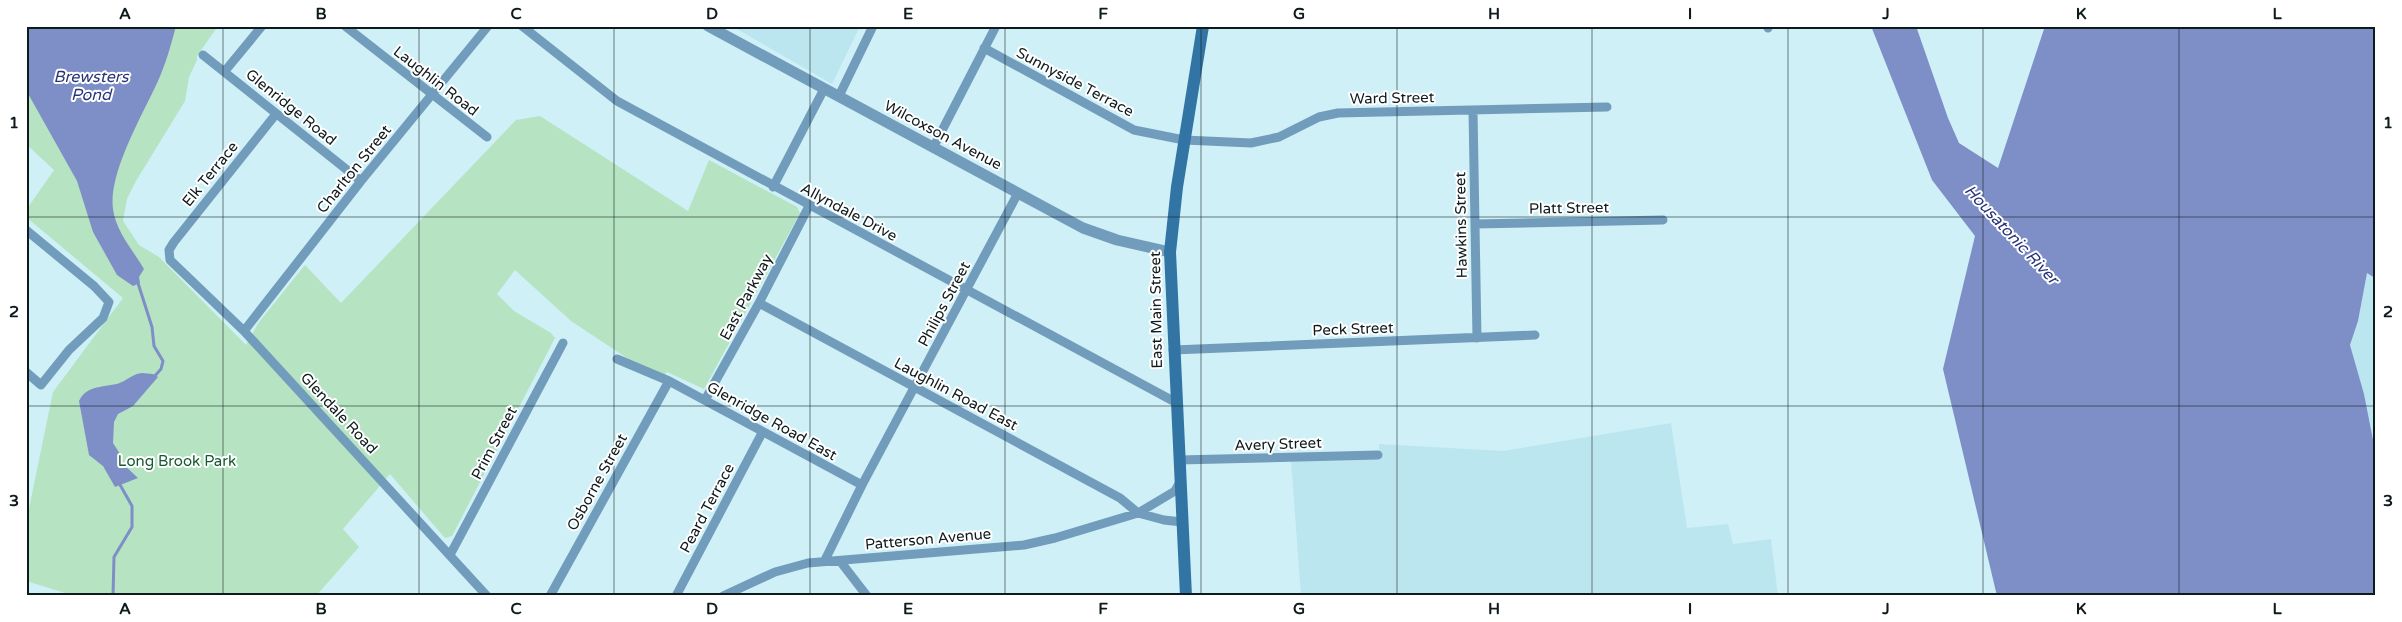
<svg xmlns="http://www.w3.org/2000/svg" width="2402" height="622" viewBox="0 0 2402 622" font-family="'Varela Round',sans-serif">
<rect width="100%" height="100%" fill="#cff0f7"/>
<path fill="#bce6ef" d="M738 26H860L832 84 737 29Z
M2367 272 2376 276V455L2364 394 2350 345 2358 321Z
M1671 423 1687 528 1728 524 1733 544 1771 539 1778 596H1301L1291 460 1379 458V444L1503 451Z"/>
<path fill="#b6e3c2" d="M26 26H218L197 56V60L189 77 185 101 136 181 127 199 123 221 139 245 159 257 246 345 259 322 305 265 341 303 516 120 540 116 688 211 709 160 797 207 800 213 704 389 667 372 660 380 571 321 515 270 497 294 514 311 551 333 555 338 452 536 445 538 390 474 343 529 359 547 316 596H75L26 581V523L53 392 123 298 26 217V210L54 170 26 144Z"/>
<path fill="#7e8ec7" d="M26 26H176C171 45 166 63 158 81 143 114 108 173 113 209 116 232 133 250 144 269L139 277 140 283 133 286 117 275 93 232 77 181 26 90Z
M1871 26H1916L1948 118 1959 143 1998 168 2045 26H2376V276L2375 278 2367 273 2358 321 2350 345 2364 394 2376 455V596H1997L1943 369 1975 236 1932 180Z
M142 373 153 374 158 377 133 406 118 414 114 422 113 443 120 454 123 464 138 478 115 487 103 466 89 455 79 401C88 382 110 389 124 381 131 377 134 374 142 373Z"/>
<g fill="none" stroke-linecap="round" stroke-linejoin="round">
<path stroke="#7e8ec7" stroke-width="3" d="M137 280 152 327 154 346 163 361 161 369 153 378
M113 596 114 557 132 527V506L119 483"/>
<path stroke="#729cbc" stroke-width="9" d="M345 26 487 137
M522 26 617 101 1175 402
M1768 26V28
M984 48 1134 130 1184 140 1251 143 1279 137 1319 117 1338 113 1607 107
M203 55 361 181
M225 71 262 26
M839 96 873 26
M1473 111 1477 338
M276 114 174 242 169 250 170 260 244 331 487 596
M933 148 996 26
M773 187 824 89
M1475 224 1663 220
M26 230 94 286 109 302 103 318 69 350 41 385 26 372
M759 303 1120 498 1138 513 1175 491 1180 482
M244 331 361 181 488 26
M1173 350 1535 335
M617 359 669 381 862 485
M705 400 759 303 809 206
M1179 460 1378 455
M450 555 563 343
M825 560 862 485 1018 193
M840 561 867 596
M550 596 669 381
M676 596 762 433
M723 596 775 572 808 563 1024 545 1055 538 1138 513 1164 520 1182 522"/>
<path stroke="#729cbc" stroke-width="11" d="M708 26 1083 228 1117 240 1170 252"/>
<path stroke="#3275a4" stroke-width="12" d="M1186 596 1170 252 1177 187 1203 26"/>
</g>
<path fill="none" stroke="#0e1a1c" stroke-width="1" stroke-opacity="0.55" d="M223 26V596M419 26V596M614 26V596M810 26V596M1005 26V596M1201 26V596M1397 26V596M1592 26V596M1788 26V596M1983 26V596M2179 26V596M26 217H2376M26 406H2376"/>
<g text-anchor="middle" stroke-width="4" stroke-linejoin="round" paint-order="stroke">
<g font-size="15" fill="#0e1a1c" stroke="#fff">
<text transform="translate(436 81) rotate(38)" y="5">Laughlin Road</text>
<text transform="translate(1075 82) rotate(28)" y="5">Sunnyside Terrace</text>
<text transform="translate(1392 98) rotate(-1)" y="5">Ward Street</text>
<text transform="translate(291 107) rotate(39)" y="5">Glenridge Road</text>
<text transform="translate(943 135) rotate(28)" y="5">Wilcoxson Avenue</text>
<text transform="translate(354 169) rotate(-51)" y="5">Charlton Street</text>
<text transform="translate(210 174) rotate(-51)" y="5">Elk Terrace</text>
<text transform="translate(1569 208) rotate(-1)" y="5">Platt Street</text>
<text transform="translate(849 212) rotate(28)" y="5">Allyndale Drive</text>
<text transform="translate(1461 225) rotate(-91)" y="5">Hawkins Street</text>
<text transform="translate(746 297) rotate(-62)" y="5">East Parkway</text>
<text transform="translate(944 304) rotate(-62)" y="5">Philips Street</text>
<text transform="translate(1156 310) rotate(-91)" y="5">East Main Street</text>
<text transform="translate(1353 329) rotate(-2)" y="5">Peck Street</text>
<text transform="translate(956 394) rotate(28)" y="5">Laughlin Road East</text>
<text transform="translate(339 413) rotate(47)" y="5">Glendale Road</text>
<text transform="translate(772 421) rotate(29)" y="5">Glenridge Road East</text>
<text transform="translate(494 443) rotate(-62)" y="5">Prim Street</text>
<text transform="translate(1278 444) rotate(-2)" y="5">Avery Street</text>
<text transform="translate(597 482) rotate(-61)" y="5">Osborne Street</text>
<text transform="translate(707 508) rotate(-62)" y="5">Peard Terrace</text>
<text transform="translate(928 539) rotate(-5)" y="5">Patterson Avenue</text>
</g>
<g font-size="15" fill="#165831" stroke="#fff">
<text x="177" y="466">Long Brook Park</text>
</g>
<g font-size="16" font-style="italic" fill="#293579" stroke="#fff">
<text x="91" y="82">Brewsters<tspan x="91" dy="18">Pond</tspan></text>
<text transform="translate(2012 234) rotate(47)" y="6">Housatonic River</text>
</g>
</g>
<rect width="2402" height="622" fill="none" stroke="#ffffff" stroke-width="55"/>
<rect x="28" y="28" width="2346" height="566" fill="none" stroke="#0e1a1c" stroke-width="2"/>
<g font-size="16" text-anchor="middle" font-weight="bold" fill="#0e1a1c">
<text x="125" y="19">A</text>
<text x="321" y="19">B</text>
<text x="516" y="19">C</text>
<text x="712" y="19">D</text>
<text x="908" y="19">E</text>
<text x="1103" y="19">F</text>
<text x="1299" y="19">G</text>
<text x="1494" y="19">H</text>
<text x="1690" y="19">I</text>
<text x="1886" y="19">J</text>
<text x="2081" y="19">K</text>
<text x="2277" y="19">L</text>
<text x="14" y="128">1</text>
<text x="2388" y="128">1</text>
<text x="14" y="317">2</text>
<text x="2388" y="317">2</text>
<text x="14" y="506">3</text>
<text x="2388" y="506">3</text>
<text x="125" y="614">A</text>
<text x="321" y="614">B</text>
<text x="516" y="614">C</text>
<text x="712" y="614">D</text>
<text x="908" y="614">E</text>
<text x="1103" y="614">F</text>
<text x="1299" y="614">G</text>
<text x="1494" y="614">H</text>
<text x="1690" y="614">I</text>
<text x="1886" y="614">J</text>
<text x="2081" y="614">K</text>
<text x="2277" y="614">L</text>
</g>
</svg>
